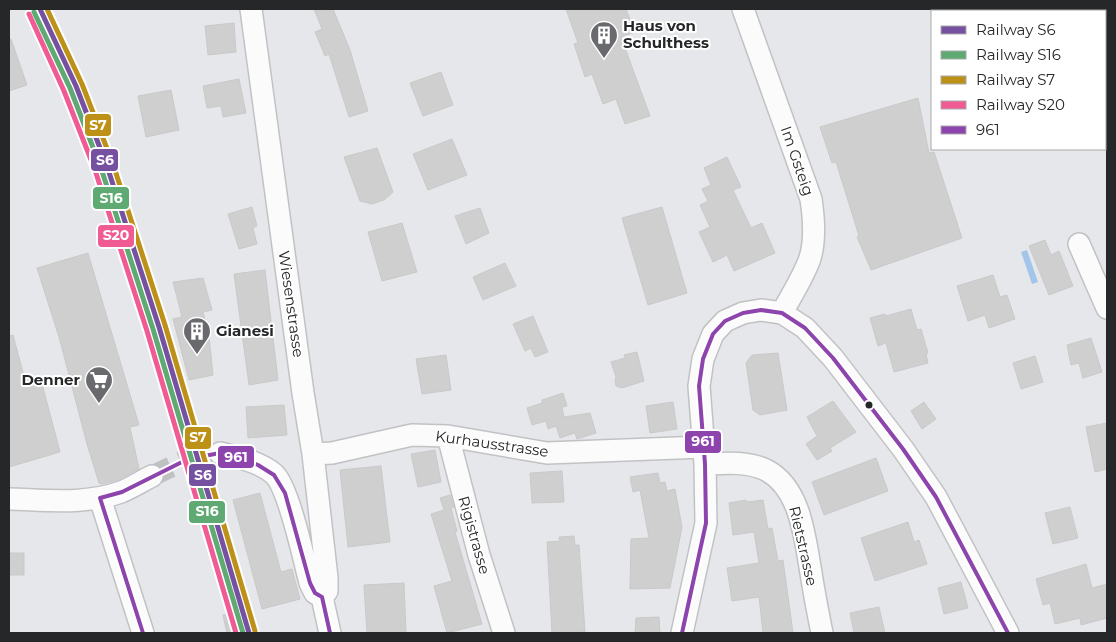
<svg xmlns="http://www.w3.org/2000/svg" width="1116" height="642" viewBox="0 0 1116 642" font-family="Montserrat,sans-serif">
<rect width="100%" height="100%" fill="#e6e7ea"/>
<path fill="#a4c5ea" d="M1027 250 1038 282 1032 284 1021 252Z"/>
<path fill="#d0cfd0" stroke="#c9c9ca" d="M314 9H333L350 50 368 111 349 117 329 54 325 56 315 32 322 29Z
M566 9H626L635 32 621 37 650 116 625 124 616 99 603 104 592 74 585 77 574 44 578 43Z
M234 23 236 52 208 55 205 26Z
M9 39H11L27 85 9 91Z
M441 72 453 105 423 116 410 83Z
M239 79 246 113 223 117 221 106 207 108 203 86Z
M171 90 179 130 146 137 138 96Z
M918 98 929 153 934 152 962 238 871 270 857 237 859 236 836 162 832 163 820 127Z
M452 139 467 175 428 190 413 154Z
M377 148 393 192 384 200 372 204 360 201 344 157Z
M727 157 741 187 733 190 751 228 762 223 775 253 734 271 727 255 713 262 699 232 710 227 700 205 708 201 702 189 711 185 704 168Z
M252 207 257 226 253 228 257 244 239 249 228 214Z
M662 207 687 293 648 305 622 218Z
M480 208 489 233 466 244 455 216Z
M402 223 417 272 382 281 368 232Z
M1045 240 1051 255 1059 251 1073 286 1049 295 1029 246Z
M88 253 139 425 130 427 139 469 117 480 102 484 99 483 87 444 59 337 37 268Z
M505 263 516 286 483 300 473 277Z
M265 270 278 380 249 385 234 274Z
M993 275 1000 297 1007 295 1015 319 989 328 985 315 968 321 957 286Z
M203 278 212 310 203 312 209 336 213 375 189 380 173 319 182 317 173 282Z
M911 309 917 330 921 329 928 353 926 354 928 363 894 372 886 343 878 346 870 318 885 314 886 316Z
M533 316 548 352 535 357 531 348 525 351 513 324Z
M13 335 25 380 40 376 60 452 9 467V336Z
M1091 338 1102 372 1083 378 1079 363 1071 365 1067 345Z
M637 352 644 381 622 388 616 386 615 380 616 377 611 362 625 358 624 355Z
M778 353 787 410 760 415 753 410 746 363 752 355Z
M446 355 451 390 422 394 416 359Z
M1035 356 1043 382 1021 389 1013 363Z
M563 393 567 406 562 407 564 417 590 413 596 433 577 439 575 433 560 438 556 426 548 429 546 421 532 425 527 408 542 403V400Z
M833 401 856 432 830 448 832 451 817 460 806 444 817 436 807 417Z
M673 402 677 429 650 433 646 406Z
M924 402 936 419 922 429 911 411Z
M284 405 287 435 248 438 246 407Z
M1107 423V469L1095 472 1086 427Z
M435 450 441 482 418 487 411 454Z
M876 458 888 491 824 515 812 482Z
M381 466 390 542 348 547 340 470Z
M562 471 564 502 532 503 530 473Z
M658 473 660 483 665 482 667 491 675 489 682 527 670 588 630 589 631 539 649 538 640 490 633 492 630 477Z
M260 493 281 572 292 569 300 599 262 609 233 500Z
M450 495 454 507 451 508 457 531 455 532 482 624 447 633 434 586 452 581 431 514 444 510 440 498Z
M746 500 747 502 763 500 768 529 772 528 778 561 783 560 793 633H763L759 597 732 601 727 568 759 563 754 532 733 535 729 503Z
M1070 507 1078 538 1053 544 1045 513Z
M908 522 914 542 919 540 927 564 875 581 861 538Z
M574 536 575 545H579L585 632 552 633 547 542 560 541 559 537Z
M9 553H24V575H9Z
M1086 564 1092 588 1107 584V618L1081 625 1080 618 1055 624 1050 603 1043 605 1036 579Z
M961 582 968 608 944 614 938 588Z
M404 583 406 633H367L364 585Z
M879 607 885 633H854L850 613Z
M239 611 245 633H227L223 615Z
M659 617 660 633H635L636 618Z"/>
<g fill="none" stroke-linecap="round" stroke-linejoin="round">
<path stroke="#c0c1c3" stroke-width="21" stroke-dasharray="21 11" stroke-linecap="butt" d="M152 476 188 459 220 453"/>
<g stroke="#c2c2c5" stroke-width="24">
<path id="minor" d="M251 9 303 393 313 454 327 578V591L322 597
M743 9 811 199C814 219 816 242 809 261 802 279 791 296 782 313
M1079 244 1107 308
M448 436 479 555 504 633
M220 453C238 457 260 462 274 474 289 488 304 560 310 583L315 593 322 597 330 633
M313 454 332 453 412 435 448 436 547 453 703 447
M705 464C726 463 747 461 766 470 801 488 805 539 811 573 814 593 818 613 822 633
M100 498 143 633
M9 499C46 500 85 505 121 492 131 488 142 481 152 476
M682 633 706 523 705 464 699 386 703 359 713 334 725 321 743 313 761 310 782 313 805 328 833 358 903 449 936 497 1008 633"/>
</g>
<use href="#minor" stroke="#fbfbfc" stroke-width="21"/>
<g stroke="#fff" stroke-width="8">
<path id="bus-1" d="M143 633 100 498 122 492 188 459 220 453 240 458 258 465 274 475 285 493 310 583 315 593 322 597 330 633
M682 633 706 523 705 464 699 386 703 359 713 334 725 321 743 313 761 310 782 313 805 328 833 358 903 449 936 497 1008 633"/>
</g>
<use href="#bus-1" stroke="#8e44ad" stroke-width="4"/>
<g stroke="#fff" stroke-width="9">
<path id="rail-1" d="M40 9 76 86 107 166 159 327 249 633"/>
</g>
<g stroke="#fff" stroke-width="9">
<path id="rail-2" d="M34 12 70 88 101 168 153 329 243 633"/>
</g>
<g stroke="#fff" stroke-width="9">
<path id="rail-3" d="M47 9 82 84 113 164 165 325 255 631"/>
</g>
<g stroke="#fff" stroke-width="9">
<path id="rail-4" d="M29 14 64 91 95 170 147 331 236 633"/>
</g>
<use href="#rail-1" stroke="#7751a1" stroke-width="5"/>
<use href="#rail-2" stroke="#5eaa72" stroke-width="5"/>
<use href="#rail-3" stroke="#bd9118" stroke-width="5"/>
<use href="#rail-4" stroke="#f05b94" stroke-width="5"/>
</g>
<defs>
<g id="building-pin" transform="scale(1.4375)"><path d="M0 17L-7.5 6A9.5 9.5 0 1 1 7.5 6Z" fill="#696a6d" stroke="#fff"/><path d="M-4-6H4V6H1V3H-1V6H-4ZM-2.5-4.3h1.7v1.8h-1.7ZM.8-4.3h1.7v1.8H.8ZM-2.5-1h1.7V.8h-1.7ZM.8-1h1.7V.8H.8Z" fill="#fff"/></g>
<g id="supermarket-pin" transform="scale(1.4375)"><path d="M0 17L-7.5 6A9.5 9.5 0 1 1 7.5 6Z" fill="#696a6d" stroke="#fff"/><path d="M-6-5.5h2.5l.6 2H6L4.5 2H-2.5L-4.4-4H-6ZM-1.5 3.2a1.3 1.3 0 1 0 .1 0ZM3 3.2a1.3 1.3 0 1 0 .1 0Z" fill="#fff"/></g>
</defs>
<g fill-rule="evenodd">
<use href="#building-pin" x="604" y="35"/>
<use href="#building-pin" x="197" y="331"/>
<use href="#supermarket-pin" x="99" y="380"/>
</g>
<circle fill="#262729" stroke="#fff" stroke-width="2" cx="869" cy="405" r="4.5"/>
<g text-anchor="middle" stroke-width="4" stroke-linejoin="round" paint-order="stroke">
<g font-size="15" font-weight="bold" fill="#262729" stroke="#fff" text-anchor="start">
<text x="623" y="31">Haus von<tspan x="623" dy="17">Schulthess</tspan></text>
<text x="216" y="336">Gianesi</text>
<text x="80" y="385" text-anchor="end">Denner</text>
</g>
<g font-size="15" fill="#262729" stroke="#fff">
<text transform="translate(797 161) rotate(71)" y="5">Im Gsteig</text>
<text transform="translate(291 304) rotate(82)" y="5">Wiesenstrasse</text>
<text transform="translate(492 444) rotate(8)" y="5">Kurhausstrasse</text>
<text transform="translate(474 535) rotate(74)" y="5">Rigistrasse</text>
<text transform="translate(803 546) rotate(77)" y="5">Rietstrasse</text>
</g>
</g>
<g stroke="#fff" stroke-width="2">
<rect x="84" y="113" width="28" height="24" rx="5" fill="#bd9118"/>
<rect x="90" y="148" width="29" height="24" rx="5" fill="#7751a1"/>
<rect x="92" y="186" width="38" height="24" rx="5" fill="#5eaa72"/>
<rect x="97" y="224" width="38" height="24" rx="5" fill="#f05b94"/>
<rect x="184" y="426" width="28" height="24" rx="5" fill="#bd9118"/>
<rect x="684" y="430" width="38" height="24" rx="5" fill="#8e44ad"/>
<rect x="217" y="445" width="38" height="24" rx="5" fill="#8e44ad"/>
<rect x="188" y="463" width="29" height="24" rx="5" fill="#7751a1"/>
<rect x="188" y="500" width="38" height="24" rx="5" fill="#5eaa72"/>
</g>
<g font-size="14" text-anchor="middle" font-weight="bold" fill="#fff">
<text x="98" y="130">S7</text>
<text x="105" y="165">S6</text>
<text x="111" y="203">S16</text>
<text x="116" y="240">S20</text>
<text x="198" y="442">S7</text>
<text x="703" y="446">961</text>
<text x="236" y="462">961</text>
<text x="203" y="480">S6</text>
<text x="207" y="516">S16</text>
</g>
<rect width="1116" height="642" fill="none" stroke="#262729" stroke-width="20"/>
<rect x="931" y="10" width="175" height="140" fill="#ffffff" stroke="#a8a9a9"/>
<rect x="941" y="26" width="25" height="8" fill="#7751a1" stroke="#a8a9a9"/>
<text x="976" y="35" font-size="15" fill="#262729">Railway S6</text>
<rect x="941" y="51" width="25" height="8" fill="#5eaa72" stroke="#a8a9a9"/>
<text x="976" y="60" font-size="15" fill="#262729">Railway S16</text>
<rect x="941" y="76" width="25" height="8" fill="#bd9118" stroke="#a8a9a9"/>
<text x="976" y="85" font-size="15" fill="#262729">Railway S7</text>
<rect x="941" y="101" width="25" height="8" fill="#f05b94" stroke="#a8a9a9"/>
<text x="976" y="110" font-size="15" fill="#262729">Railway S20</text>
<rect x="941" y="126" width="25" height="8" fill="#8e44ad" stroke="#a8a9a9"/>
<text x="976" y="135" font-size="15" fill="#262729">961</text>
</svg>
